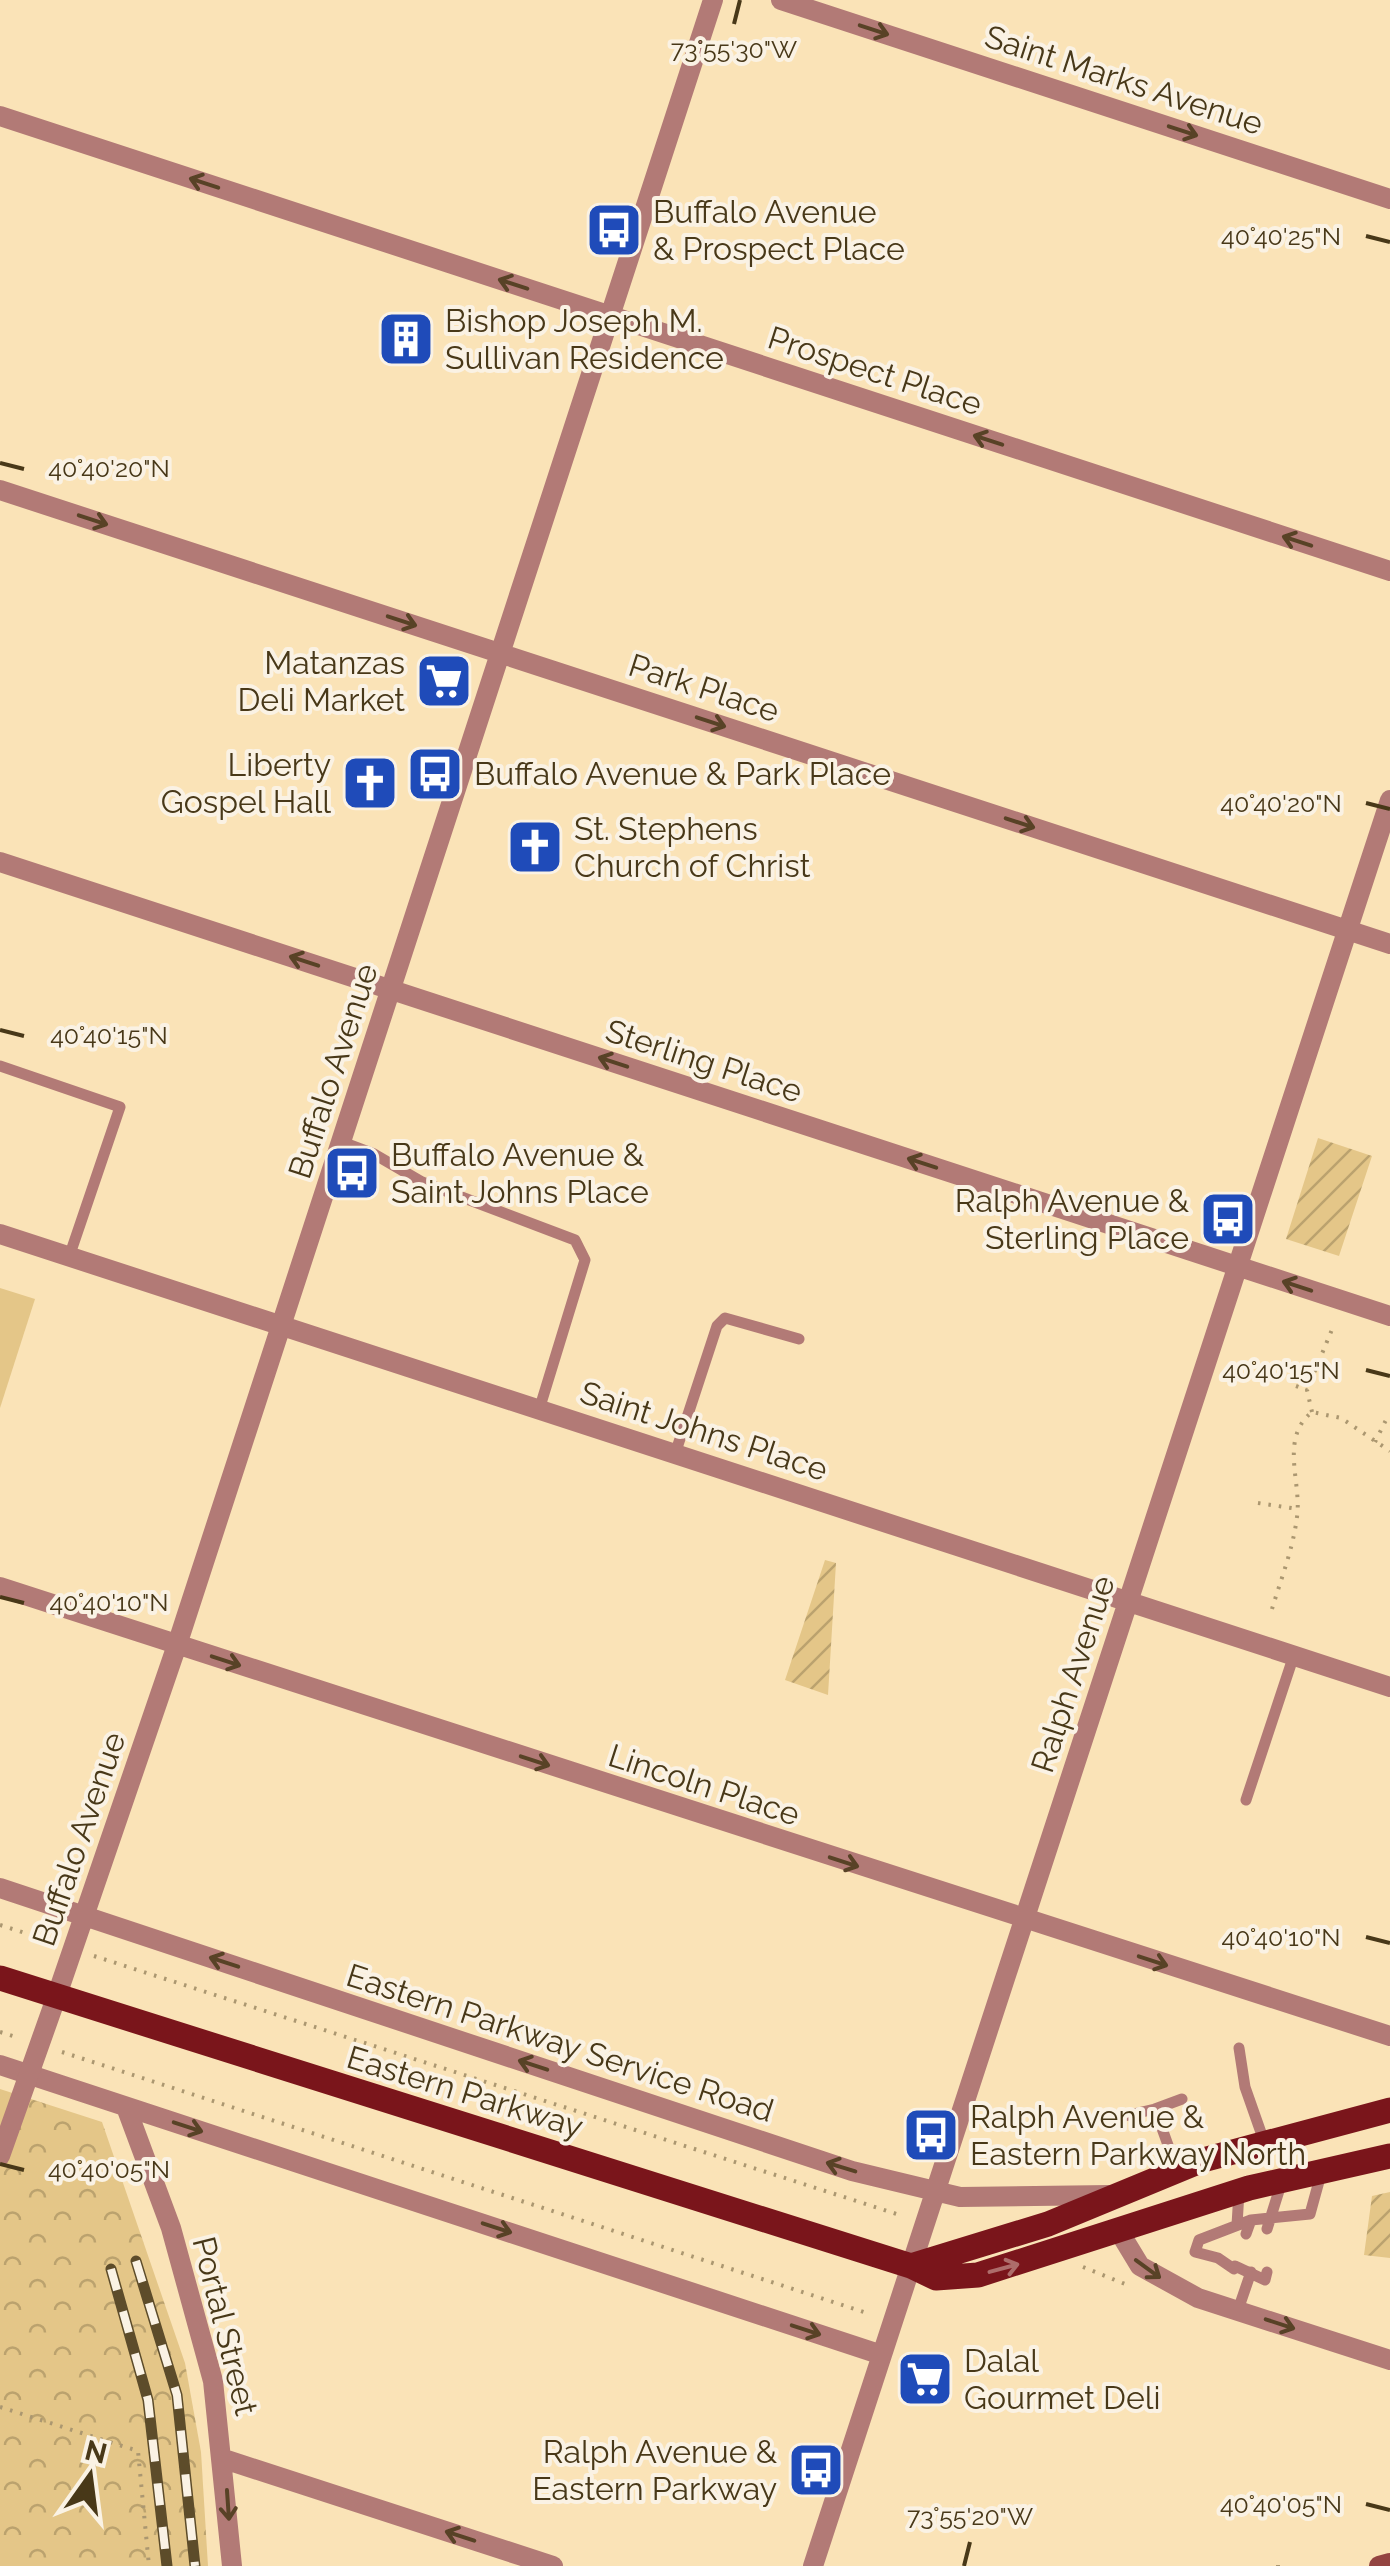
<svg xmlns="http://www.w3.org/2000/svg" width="1390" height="2566" viewBox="0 0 1390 2566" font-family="Raleway,sans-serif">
<defs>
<pattern id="park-crowns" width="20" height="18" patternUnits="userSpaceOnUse" patternTransform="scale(2.5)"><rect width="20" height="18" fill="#e4c688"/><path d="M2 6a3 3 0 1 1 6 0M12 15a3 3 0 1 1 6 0" fill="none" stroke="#bba26e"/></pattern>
<pattern id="garden-furrows" width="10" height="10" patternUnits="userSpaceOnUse" patternTransform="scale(2.5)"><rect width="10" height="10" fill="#e4c688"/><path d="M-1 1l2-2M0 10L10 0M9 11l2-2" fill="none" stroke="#bba26e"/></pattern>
</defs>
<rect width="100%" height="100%" fill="#fae3b7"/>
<path fill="#e4c688" d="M0 1288 35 1299 0 1408Z"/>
<path fill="url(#park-crowns)" d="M0 2089 102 2122 185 2363 201 2452 208 2566H0Z"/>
<path fill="url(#garden-furrows)" d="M1318 1138 1372 1156 1339 1256 1286 1239Z
M825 1560 836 1563 828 1695 785 1680Z
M1390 2192V2258L1364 2255 1372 2196Z"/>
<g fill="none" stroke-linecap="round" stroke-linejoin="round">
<path stroke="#ab9770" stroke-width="4" stroke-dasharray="2.5 8" stroke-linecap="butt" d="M1296 1386 1307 1390
M1312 1412 1307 1390 1333 1327
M1375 1442 1389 1414
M1258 1503 1298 1509
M1272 1609C1281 1579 1293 1549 1297 1517 1302 1482 1279 1439 1312 1412L1341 1418 1390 1451
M0 1925 53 1942
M94 1956 903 2216
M0 2032 19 2038
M62 2052 870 2314
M1083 2267 1125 2284
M0 2407 138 2451 149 2566
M1278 2565V2566"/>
<path stroke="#b27a76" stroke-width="11" d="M0 1066 120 1107 69 1257
M342 1142 374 1154 422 1182 575 1240 585 1260 539 1410
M675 1454 717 1326 725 1318 799 1339
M1246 1800 1294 1655
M1239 2048 1245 2087 1265 2144
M1155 2109 1182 2099
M1116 2118 1155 2109 1177 2170
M1237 2225 1239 2192
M1267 2229 1282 2181
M1246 2234 1251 2220 1310 2214 1321 2174
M1235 2266 1265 2280 1267 2272
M1234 2269 1218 2258 1195 2252 1199 2240 1251 2220
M1238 2310 1251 2272"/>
<path stroke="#b27a76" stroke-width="20" d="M781 0 1390 199
M0 116 1390 571
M0 490 1390 944
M0 862 1390 1316
M0 1234 1390 1687
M0 1587 1390 2036
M0 1888 852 2171 960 2197 1110 2195
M56 1998 177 1645 713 0
M0 2065 882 2355
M126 2107 171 2228 213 2381 232 2566
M224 2459 553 2566
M813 2566 1390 800"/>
<path stroke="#b27a76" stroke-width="20" d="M0 2156 56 1998
M1120 2233 1140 2266 1198 2298 1390 2360"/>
<path stroke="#934441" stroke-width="20" d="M1379 2566 1390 2563"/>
<path stroke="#7a151b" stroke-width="25" d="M0 1978 911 2266 936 2278 978 2275 1249 2188 1390 2156
M911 2266 1048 2224 1203 2160 1390 2110"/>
<g stroke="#5d4c2a" stroke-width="11">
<path id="rail" d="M136 2261 177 2395 195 2566
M111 2269 148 2400 167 2566"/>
</g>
<use href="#rail" stroke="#faf2e4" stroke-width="8" stroke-dasharray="22" stroke-linecap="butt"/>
</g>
<defs><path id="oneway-shaft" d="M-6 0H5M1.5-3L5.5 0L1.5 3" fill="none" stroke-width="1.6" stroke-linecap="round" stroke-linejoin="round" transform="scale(2.5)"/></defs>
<g stroke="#584226">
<use href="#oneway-shaft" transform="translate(874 30) rotate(18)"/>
<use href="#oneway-shaft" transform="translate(1183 131) rotate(18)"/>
<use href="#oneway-shaft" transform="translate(204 183) rotate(-162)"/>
<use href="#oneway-shaft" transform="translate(513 284) rotate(-162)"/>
<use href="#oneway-shaft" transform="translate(988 440) rotate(-162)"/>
<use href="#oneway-shaft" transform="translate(93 520) rotate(18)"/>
<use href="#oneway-shaft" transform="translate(1297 541) rotate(-162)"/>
<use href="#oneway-shaft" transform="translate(402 621) rotate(18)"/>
<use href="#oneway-shaft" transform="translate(711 722) rotate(18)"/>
<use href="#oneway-shaft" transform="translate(1020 823) rotate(18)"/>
<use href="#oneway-shaft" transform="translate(304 961) rotate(-162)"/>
<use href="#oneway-shaft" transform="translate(613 1062) rotate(-162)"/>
<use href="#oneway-shaft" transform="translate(922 1163) rotate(-162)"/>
<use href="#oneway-shaft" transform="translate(1297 1286) rotate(-162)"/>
<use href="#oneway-shaft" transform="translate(226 1661) rotate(18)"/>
<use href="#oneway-shaft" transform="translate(535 1761) rotate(18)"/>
<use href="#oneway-shaft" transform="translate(844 1862) rotate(18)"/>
<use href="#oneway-shaft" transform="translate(1153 1961) rotate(18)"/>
<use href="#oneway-shaft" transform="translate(224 1962) rotate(-162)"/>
<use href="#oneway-shaft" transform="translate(533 2065) rotate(-162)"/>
<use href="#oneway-shaft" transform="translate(188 2127) rotate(18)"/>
<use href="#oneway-shaft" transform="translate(841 2167) rotate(-163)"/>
<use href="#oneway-shaft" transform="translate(497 2228) rotate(18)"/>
<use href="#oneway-shaft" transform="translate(1148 2269) rotate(36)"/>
<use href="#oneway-shaft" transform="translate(1280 2324) rotate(18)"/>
<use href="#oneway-shaft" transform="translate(806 2330) rotate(18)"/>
<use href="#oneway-shaft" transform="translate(228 2505) rotate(86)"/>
<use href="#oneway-shaft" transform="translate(460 2536) rotate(-162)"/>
</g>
<use stroke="#ad6d6b" href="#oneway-shaft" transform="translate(1004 2268) rotate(-15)"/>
<path fill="none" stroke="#483818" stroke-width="4" d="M734 24 740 0M1366 236 1390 242M0 463 24 469M1366 803 1390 809M0 1030 24 1036M1366 1370 1390 1376M0 1597 24 1603M1366 1937 1390 1943M0 2164 24 2170M1366 2504 1390 2510M964 2566 970 2542"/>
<defs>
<g id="bus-square" transform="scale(2.875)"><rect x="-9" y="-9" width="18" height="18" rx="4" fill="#1f4bb9" stroke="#faf2e4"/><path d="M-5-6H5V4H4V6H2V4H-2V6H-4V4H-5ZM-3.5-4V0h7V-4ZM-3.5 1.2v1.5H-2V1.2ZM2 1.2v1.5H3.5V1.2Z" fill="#fff"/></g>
<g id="building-square" transform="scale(2.875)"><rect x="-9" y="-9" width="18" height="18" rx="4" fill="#1f4bb9" stroke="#faf2e4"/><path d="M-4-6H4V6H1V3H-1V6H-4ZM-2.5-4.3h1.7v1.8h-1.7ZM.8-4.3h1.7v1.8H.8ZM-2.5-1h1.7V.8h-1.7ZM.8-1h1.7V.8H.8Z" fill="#fff"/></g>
<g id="supermarket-square" transform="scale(2.875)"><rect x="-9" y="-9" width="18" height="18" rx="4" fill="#1f4bb9" stroke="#faf2e4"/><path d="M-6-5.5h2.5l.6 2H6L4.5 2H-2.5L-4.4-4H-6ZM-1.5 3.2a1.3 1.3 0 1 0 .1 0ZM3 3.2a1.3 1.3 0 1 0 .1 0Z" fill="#fff"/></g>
<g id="church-square" transform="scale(2.875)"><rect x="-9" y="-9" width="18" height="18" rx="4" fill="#1f4bb9" stroke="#faf2e4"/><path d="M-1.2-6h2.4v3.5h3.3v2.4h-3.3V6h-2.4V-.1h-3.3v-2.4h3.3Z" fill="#fff"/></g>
</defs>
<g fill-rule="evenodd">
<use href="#bus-square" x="614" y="230"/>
<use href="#building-square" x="406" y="339"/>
<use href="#supermarket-square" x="444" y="681"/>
<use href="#bus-square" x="435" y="774"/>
<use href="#church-square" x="370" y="783"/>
<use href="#church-square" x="535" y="847"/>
<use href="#bus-square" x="352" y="1173"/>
<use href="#bus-square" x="1228" y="1219"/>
<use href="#bus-square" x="931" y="2135"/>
<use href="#supermarket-square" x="925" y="2379"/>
<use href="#bus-square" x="816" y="2470"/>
</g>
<g text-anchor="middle" stroke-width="8" stroke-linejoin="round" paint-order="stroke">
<g font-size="32" fill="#483818" stroke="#faf2e4">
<text transform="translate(1124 80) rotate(18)" y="11">Saint Marks Avenue</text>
<text transform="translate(875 371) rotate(18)" y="11">Prospect Place</text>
<text transform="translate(704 688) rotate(18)" y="11">Park Place</text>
<text transform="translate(704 1061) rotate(18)" y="11">Sterling Place</text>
<text transform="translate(333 1071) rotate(-72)" y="11">Buffalo Avenue</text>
<text transform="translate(704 1431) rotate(18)" y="11">Saint Johns Place</text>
<text transform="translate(1073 1674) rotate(-72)" y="11">Ralph Avenue</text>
<text transform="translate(704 1785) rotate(18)" y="11">Lincoln Place</text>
<text transform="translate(79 1839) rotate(-71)" y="11">Buffalo Avenue</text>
<text transform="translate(560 2043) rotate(18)" y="11">Eastern Parkway Service Road</text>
<text transform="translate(465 2092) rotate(17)" y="11">Eastern Parkway</text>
<text transform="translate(225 2326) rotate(76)" y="11">Portal Street</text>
</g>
<g font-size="32" fill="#483818" stroke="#faf2e4" text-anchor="start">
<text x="653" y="223">Buffalo Avenue<tspan x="653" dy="37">&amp; Prospect Place</tspan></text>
<text x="445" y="332">Bishop Joseph M.<tspan x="445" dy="37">Sullivan Residence</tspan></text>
<text x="405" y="674" text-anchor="end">Matanzas<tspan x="405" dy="37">Deli Market</tspan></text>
<text x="331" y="776" text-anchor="end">Liberty<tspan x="331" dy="37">Gospel Hall</tspan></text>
<text x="474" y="785">Buffalo Avenue &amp; Park Place</text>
<text x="574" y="840">St. Stephens<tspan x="574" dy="37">Church of Christ</tspan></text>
<text x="391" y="1166">Buffalo Avenue &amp;<tspan x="391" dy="37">Saint Johns Place</tspan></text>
<text x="1189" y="1212" text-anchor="end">Ralph Avenue &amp;<tspan x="1189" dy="37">Sterling Place</tspan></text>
<text x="970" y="2128">Ralph Avenue &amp;<tspan x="970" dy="37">Eastern Parkway North</tspan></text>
<text x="964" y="2372">Dalal<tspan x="964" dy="37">Gourmet Deli</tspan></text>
<text x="777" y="2463" text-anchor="end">Ralph Avenue &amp;<tspan x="777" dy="37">Eastern Parkway</tspan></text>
</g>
</g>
<g font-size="25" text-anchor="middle" fill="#483818" stroke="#faf2e4" stroke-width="8" stroke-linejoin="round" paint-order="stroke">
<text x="734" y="58">73°55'30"W</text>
<text x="1281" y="245">40°40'25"N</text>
<text x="109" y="477">40°40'20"N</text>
<text x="1281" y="812">40°40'20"N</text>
<text x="109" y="1044">40°40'15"N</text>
<text x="1281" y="1379">40°40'15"N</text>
<text x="109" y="1611">40°40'10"N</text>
<text x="1281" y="1946">40°40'10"N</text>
<text x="109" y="2178">40°40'05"N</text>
<text x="1281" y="2513">40°40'05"N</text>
<text x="970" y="2525">73°55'20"W</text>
</g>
<g transform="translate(90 2476) rotate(14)" stroke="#faf2e4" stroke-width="8" paint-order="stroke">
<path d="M0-8L18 38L0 25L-18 38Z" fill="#483818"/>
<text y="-15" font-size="28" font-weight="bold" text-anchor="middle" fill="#483818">N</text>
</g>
</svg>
